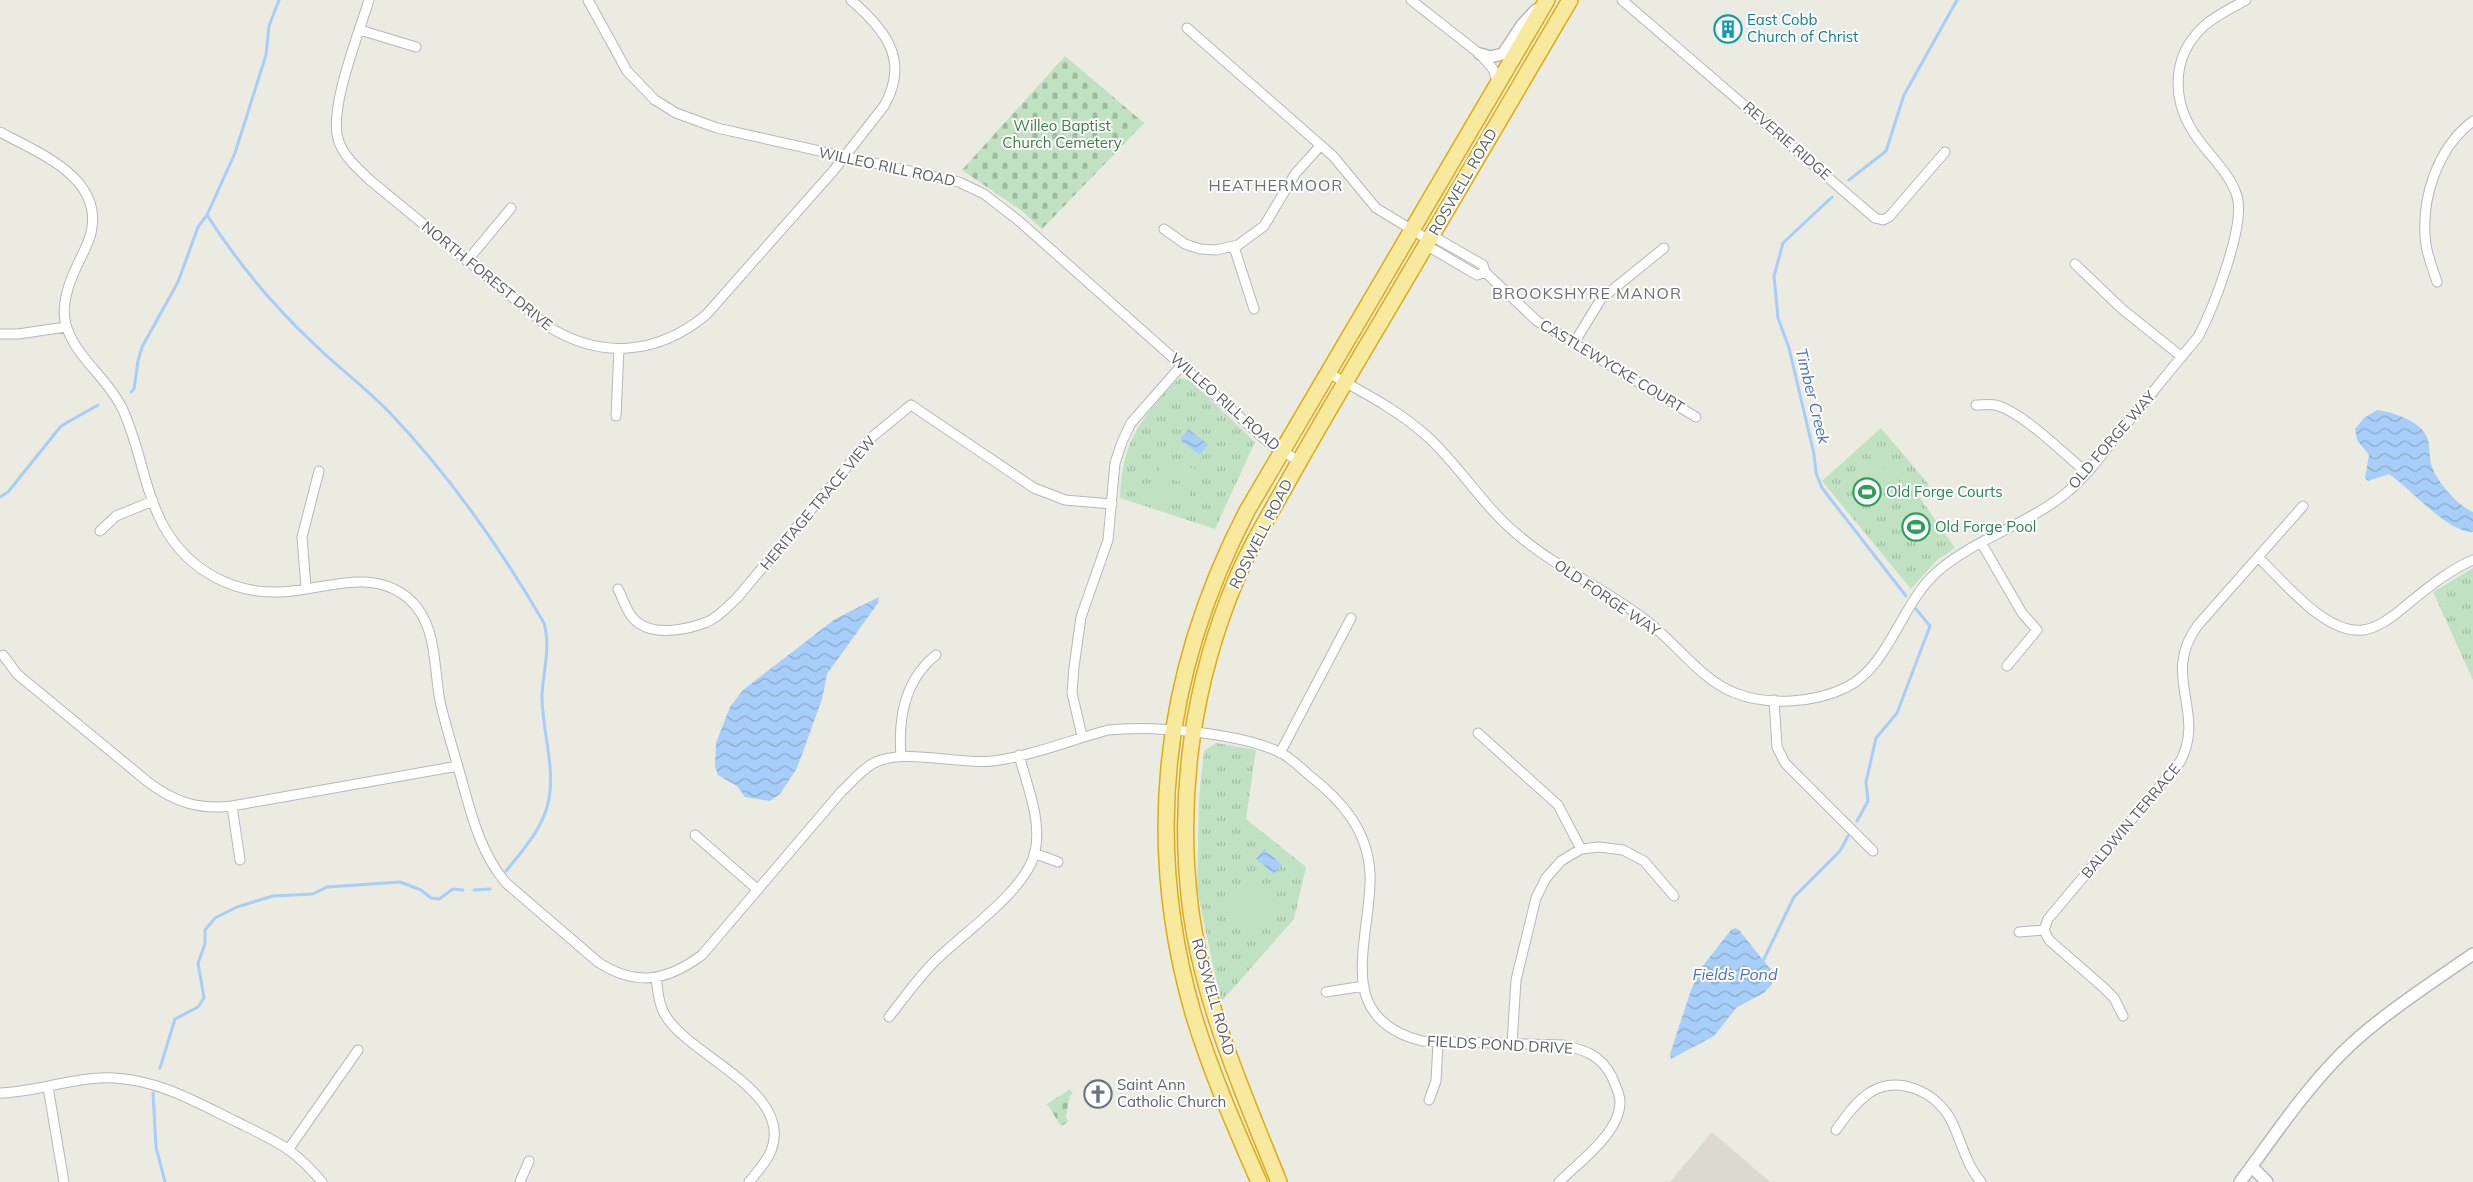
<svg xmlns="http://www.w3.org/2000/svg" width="2473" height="1182" viewBox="0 0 2473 1182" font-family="Mulish,sans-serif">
<defs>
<pattern id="cemetery-stones" width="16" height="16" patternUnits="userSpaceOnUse" patternTransform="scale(1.25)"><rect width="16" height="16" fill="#c0e2c2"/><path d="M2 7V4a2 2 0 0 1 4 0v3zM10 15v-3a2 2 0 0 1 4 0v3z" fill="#9fbaa1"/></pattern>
<pattern id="park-tufts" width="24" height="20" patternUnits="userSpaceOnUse" patternTransform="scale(1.25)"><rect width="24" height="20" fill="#c0e2c2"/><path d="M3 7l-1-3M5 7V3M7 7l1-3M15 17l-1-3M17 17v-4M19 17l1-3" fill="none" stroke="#9fbaa1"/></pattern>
<pattern id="water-waves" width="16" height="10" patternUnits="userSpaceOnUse" patternTransform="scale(1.25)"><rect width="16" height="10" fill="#a6cef8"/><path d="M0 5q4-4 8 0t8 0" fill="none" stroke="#8aaacc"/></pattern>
</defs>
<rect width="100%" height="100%" fill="#ecebe2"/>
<path fill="#dcdad0" d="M1712 1132 1770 1182H1670Z"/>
<path fill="url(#cemetery-stones)" d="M1065 56 1144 123 1042 229 1022 211 962 170Z
M1070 1089 1073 1094 1070 1095 1066 1117 1068 1122 1061 1126 1047 1104Z"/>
<path fill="url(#park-tufts)" d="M1180 378 1191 381 1255 442 1215 529 1120 498C1122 456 1130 432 1159 400 1165 393 1172 384 1180 378Z
M1881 428 1929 485 1918 495 1955 548 1936 561 1911 589 1822 481Z
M2473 568V680L2433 592Z
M1216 743 1256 750 1246 819 1306 867 1294 919 1221 1002 1197 890 1199 799 1204 751Z"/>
<path fill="#c0e2c2" d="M1874 458 1900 482 1890 494 1863 470Z
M1162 460 1196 469 1192 485 1158 476Z
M1859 474 1886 498 1875 510 1849 486Z
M1157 482 1191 490 1186 507 1153 498Z
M1251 880 1278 902 1268 914 1241 892Z
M1238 896 1264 919 1254 931 1227 908Z"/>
<path fill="url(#water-waves)" d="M2377 410C2393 412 2424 422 2428 440 2430 448 2429 459 2432 467 2439 484 2457 505 2473 512V532C2448 533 2411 489 2389 474L2368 481 2365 478 2369 455 2357 440 2355 429 2364 418Z
M1188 429 1208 444 1200 455 1180 440Z
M1914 515 1927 533 1918 540 1904 522Z
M879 597 878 603 827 674 822 699 797 768 780 794 770 801 745 797 737 786 718 775 715 766 716 743 730 707 743 690 835 619Z
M1264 849 1282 865 1274 874 1256 859Z
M1735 928 1739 930 1771 970 1772 984 1764 993 1737 1007 1714 1036 1671 1059 1670 1054 1691 990 1702 967 1731 930Z"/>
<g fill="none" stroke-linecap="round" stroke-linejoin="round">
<path stroke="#a6cef8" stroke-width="3" d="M1849 180 1886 151 1904 95 1957 0
M1832 197 1783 243 1774 276 1778 318 1789 348 1814 454 1816 473 1822 488 1906 596
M207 215C237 262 271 303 311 341 336 366 365 387 390 413 449 475 501 549 544 623 551 647 543 671 542 696 542 730 555 766 549 799 544 827 523 850 506 871
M131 392 134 389 138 361 142 347 178 282 198 227 207 215 235 153 266 55 269 26 279 0
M0 497 8 492 61 426 98 405
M1857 821 1868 801 1866 782 1876 738 1897 713 1930 626 1916 609
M474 890 490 889
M1763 961 1794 897 1840 851 1848 836
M160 1068 175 1019 198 1007 204 998 198 963 205 944V930L215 918 237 907 273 896 313 894 327 887 400 882 421 890 431 898 439 899 453 889 463 890
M153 1093 156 1147 165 1182"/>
<g stroke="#b5b7bc" stroke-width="11">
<path id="minor" d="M369 0C359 33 329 107 338 139 343 156 358 169 371 181L546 325C600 360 657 355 706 315L834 170 884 106C910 61 886 30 851 0
M588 0 627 71 655 100 676 113 717 128 959 182 984 194 1019 221 1270 444 1299 461
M1411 0 1480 54 1493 69 1498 84
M1622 0 1875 218 1883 220 1889 217 1945 152
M1187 28 1333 156 1376 208 1429 240 1431 248 1477 275 1485 272
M360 30 416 47
M0 132C38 153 104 177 91 233 87 248 78 262 72 277 66 292 61 312 67 328 77 358 107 378 121 406 140 444 143 488 163 525 187 569 231 594 281 592 324 590 370 567 408 598 438 624 433 665 440 701 445 724 452 745 458 767 470 808 478 850 506 883L598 962C636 987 667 981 702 955L841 792C851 783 860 771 872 764 901 747 958 765 993 761 1031 756 1071 740 1108 730 1152 725 1239 733 1279 752 1290 757 1300 767 1309 775 1342 801 1368 830 1370 874 1372 910 1354 965 1367 999 1376 1022 1398 1035 1422 1041L1563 1045C1585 1050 1601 1055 1612 1077 1615 1085 1620 1093 1620 1102 1620 1133 1579 1162 1559 1182
M1164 229 1185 244 1200 249 1216 250 1238 245 1264 226 1295 174 1321 145
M1429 240 1436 238 1483 265 1485 272
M1234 247 1254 309
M467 261 511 208
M2075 264 2122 309 2182 357
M1485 272 1537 321 1696 417
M2437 282C2433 270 2428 257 2426 245 2420 200 2437 148 2473 121
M0 334H18L66 327
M1574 343 1601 299 1664 248
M1328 373C1363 392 1400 411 1429 438 1461 468 1484 507 1518 535 1558 569 1606 589 1647 621 1676 643 1700 679 1735 693 1768 706 1815 703 1847 687 1890 665 1901 603 1938 571 1975 539 2026 525 2065 494 2086 477 2102 455 2118 434 2145 402 2171 369 2198 337 2213 309 2246 225 2237 196 2230 174 2211 157 2198 139 2172 104 2169 58 2204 26 2216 15 2232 8 2246 0
M1976 405C1982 405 1990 404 1995 405 2022 411 2065 455 2087 473
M616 416 619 349
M100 531 116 516 153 501
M1982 544 2022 613 2037 630 2007 666
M2259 558C2283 581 2326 635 2363 630 2378 628 2392 617 2403 608 2425 590 2447 571 2473 560
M306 588 302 537 319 471
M618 589C624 601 628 617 640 624 658 636 689 629 707 622 719 617 728 606 737 598L872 437 911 405 1034 488 1065 500 1112 504
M3 655 17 674 148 782C174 802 199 810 232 806L458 766
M1774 700 1777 747 1785 763 1873 851
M1478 733 1558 805 1581 849
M1082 736 1072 693 1074 667 1081 617 1108 540 1115 463 1122 442 1131 423 1182 365
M1280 753 1351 618
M901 756C898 718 904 680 936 655
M232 806 240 860
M695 835 758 890
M1034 853 1058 862
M2019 932 2044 930
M656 978C658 992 659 1007 667 1018 694 1058 794 1093 771 1151 766 1163 757 1172 749 1182
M1326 992 1364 986
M2123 1016 2114 998 2103 987 2049 940 2044 930 2048 919 2180 762C2207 712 2160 676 2198 625L2303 506
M889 1017C904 998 918 978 935 961 963 933 1026 891 1035 852 1042 820 1027 786 1019 755
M1512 1044 1516 980 1536 898 1546 878 1561 861 1581 849 1599 847 1623 850 1644 861 1674 896
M48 1087 64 1182
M0 1093C38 1092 75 1076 114 1078 158 1080 196 1102 235 1121 253 1130 273 1139 289 1150 302 1160 312 1170 322 1182
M1429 1100 1436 1081 1438 1043
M1836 1130C1846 1116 1855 1103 1869 1093 1898 1074 1936 1092 1951 1120 1961 1140 1966 1165 1981 1182
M288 1150 358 1050
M520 1182 529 1161"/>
</g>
<g stroke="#b5b7bc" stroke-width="14">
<path id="tertiary" d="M1480 54 1490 57 1503 54 1522 25 1536 10
M2252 1167 2267 1182
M2240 1182C2273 1138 2303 1092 2342 1053 2377 1018 2431 983 2473 954"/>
</g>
<g stroke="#ddac11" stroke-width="18">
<path id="trunk" d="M1259 1182C1235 1127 1210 1070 1193 1013 1143 839 1164 671 1247 511L1547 0
M1279 1182C1243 1092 1202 1002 1190 904 1177 794 1193 682 1236 580 1248 550 1265 522 1281 494 1314 435 1348 377 1382 320 1445 213 1507 106 1570 0"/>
</g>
<use href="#minor" stroke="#fff" stroke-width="9"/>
<use href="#tertiary" stroke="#fff" stroke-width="11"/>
<use href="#trunk" stroke="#f7ea9e" stroke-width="15"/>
</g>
<defs>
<g id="building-ring" transform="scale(1.4375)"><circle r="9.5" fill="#fff" stroke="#0f9aa8" stroke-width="1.5"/><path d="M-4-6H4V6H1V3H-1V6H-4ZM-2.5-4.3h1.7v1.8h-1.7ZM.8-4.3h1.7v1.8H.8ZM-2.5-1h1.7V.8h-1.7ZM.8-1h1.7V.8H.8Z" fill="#0f9aa8"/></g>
<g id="stadium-ring" transform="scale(1.4375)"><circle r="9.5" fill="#fff" stroke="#2e9e5b" stroke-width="1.5"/><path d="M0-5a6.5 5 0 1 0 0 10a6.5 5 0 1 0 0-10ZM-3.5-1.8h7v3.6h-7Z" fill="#2e9e5b"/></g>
<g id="church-ring" transform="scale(1.4375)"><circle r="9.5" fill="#fff" stroke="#6b7280" stroke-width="1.5"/><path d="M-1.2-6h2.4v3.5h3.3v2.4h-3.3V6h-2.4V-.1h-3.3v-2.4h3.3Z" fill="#6b7280"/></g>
</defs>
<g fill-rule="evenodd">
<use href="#building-ring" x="1728" y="29"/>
<use href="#stadium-ring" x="1867" y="492"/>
<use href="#stadium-ring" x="1916" y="527"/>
<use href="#church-ring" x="1098" y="1094"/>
</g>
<g text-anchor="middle" stroke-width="4" stroke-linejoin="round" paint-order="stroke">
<g font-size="15" fill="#0d838f" stroke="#fff" text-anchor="start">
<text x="1747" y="25">East Cobb<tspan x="1747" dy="17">Church of Christ</tspan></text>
</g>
<g font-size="15" fill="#3b8043" stroke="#fff">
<text x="1062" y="131">Willeo Baptist<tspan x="1062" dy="17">Church Cemetery</tspan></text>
</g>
<g font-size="15" fill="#5a5d62" stroke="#fff">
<text transform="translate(1787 141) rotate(41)" y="5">REVERIE RIDGE</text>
<text transform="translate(887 167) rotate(12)" y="5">WILLEO RILL ROAD</text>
<text transform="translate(1463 182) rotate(-60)" y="5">ROSWELL ROAD</text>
<text transform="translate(487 276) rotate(39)" y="5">NORTH FOREST DRIVE</text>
<text transform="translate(1612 366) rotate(31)" y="5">CASTLEWYCKE COURT</text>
<text transform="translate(1225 402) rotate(41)" y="5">WILLEO RILL ROAD</text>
<text transform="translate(2112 440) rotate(-49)" y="5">OLD FORGE WAY</text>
<text transform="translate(818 503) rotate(-50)" y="5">HERITAGE TRACE VIEW</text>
<text transform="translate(1261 534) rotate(-63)" y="5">ROSWELL ROAD</text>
<text transform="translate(1607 598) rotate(34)" y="5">OLD FORGE WAY</text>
<text transform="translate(2131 821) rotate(-50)" y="5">BALDWIN TERRACE</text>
<text transform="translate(1213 997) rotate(74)" y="5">ROSWELL ROAD</text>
<text transform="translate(1500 1045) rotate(3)" y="5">FIELDS POND DRIVE</text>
</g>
<g font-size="15" fill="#27864d" stroke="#fff" text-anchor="start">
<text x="1886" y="497">Old Forge Courts</text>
<text x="1935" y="532">Old Forge Pool</text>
</g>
<g font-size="15" fill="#5b616d" stroke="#fff" text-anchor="start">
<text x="1117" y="1090">Saint Ann<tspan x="1117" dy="17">Catholic Church</tspan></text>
</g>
<g font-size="16" letter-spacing="1" fill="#6b6f74" stroke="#fff">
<text x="1276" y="191">HEATHERMOOR</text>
<text x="1587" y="299">BROOKSHYRE MANOR</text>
</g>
<g font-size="16" font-style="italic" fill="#4874b1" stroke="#fff">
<text transform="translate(1813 396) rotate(76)" y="6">Timber Creek</text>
<text x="1735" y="980">Fields Pond</text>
</g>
</g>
</svg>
